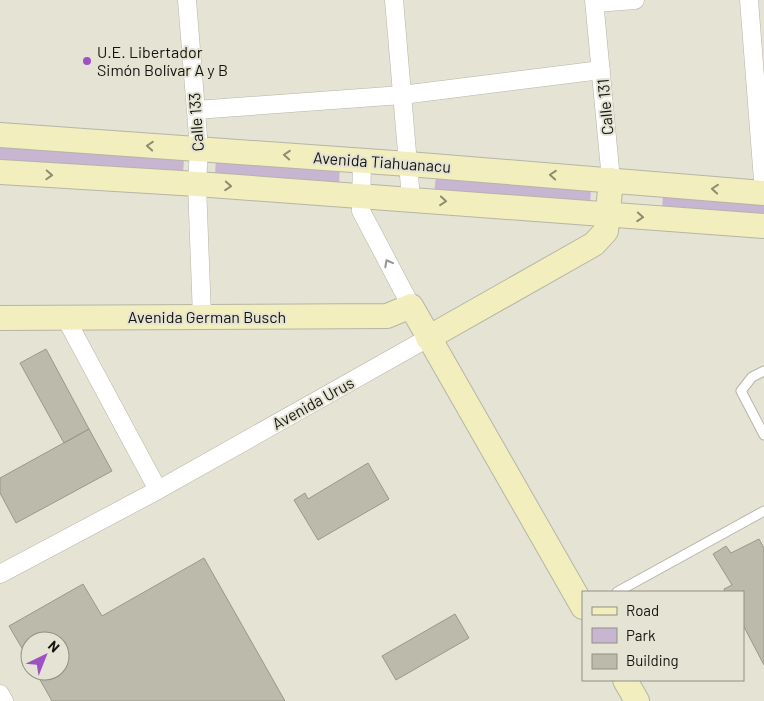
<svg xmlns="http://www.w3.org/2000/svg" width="764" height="701" viewBox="0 0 764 701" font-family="Barlow,sans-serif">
<rect width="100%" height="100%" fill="#e4e3d4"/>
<path fill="#c7b5d2" d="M0 144 184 158 183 175 0 162Z
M216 157 340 166 339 184 215 175Z
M436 176 591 188 590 206 434 194Z
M663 193 764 200V217L662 210Z"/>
<path fill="#bbbaab" stroke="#99988a" d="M46 349 89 429 64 443 20 363Z
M89 429 112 471 16 523 0 493V478Z
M368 463 389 499 318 540 294 500 305 493 308 499Z
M759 539 764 548V665L743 625V592H725L724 589 732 585 713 554 726 546 731 553Z
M204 558 285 701H52L35 671H60V641H30V662L9 626 83 584 102 616Z
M455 614 469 638 396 680 382 656Z"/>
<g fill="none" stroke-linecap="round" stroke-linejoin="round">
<g stroke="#b6b5a6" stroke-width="11">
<path id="lane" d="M764 371 752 377 741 391 764 435
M617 592 764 511"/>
</g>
<g stroke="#b6b5a6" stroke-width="19">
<path id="street" d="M187 0 199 149 197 184 202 317
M394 0 411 199
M594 0 611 180
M749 0 764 193
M595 3 635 0
M196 110 402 95 601 70
M362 160 361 211 411 306
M65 317 158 490
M0 574 158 490 428 338
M0 694 4 701"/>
</g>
<g stroke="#b6b5a6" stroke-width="26">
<path id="secondary" d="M0 135 408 164 764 193
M0 172 197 184 764 226
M0 318 387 316 411 306 583 607
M428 338 594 244 606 231 611 180
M625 680 637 701"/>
</g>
<use href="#lane" stroke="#fff" stroke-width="9"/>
<use href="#street" stroke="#fff" stroke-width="18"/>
<use href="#secondary" stroke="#f2eebe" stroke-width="24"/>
</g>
<defs><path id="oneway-chevron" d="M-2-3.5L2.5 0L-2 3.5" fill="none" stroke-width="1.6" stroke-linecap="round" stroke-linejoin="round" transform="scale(1.25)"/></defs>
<g stroke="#8e8c6f">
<use href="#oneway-chevron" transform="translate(150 146) rotate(-176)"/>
<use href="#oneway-chevron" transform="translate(287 155) rotate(-176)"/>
<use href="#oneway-chevron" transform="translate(49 175) rotate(3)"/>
<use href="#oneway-chevron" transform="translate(553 175) rotate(-176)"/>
<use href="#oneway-chevron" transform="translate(228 186) rotate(4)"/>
<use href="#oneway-chevron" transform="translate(715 189) rotate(-175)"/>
<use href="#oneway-chevron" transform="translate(443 201) rotate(5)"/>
<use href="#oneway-chevron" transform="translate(640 217) rotate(4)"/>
</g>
<use stroke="#959593" href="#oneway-chevron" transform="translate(388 263) rotate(-118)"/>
<circle fill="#9d51c3" stroke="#e4e3d4" stroke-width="2" cx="87" cy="61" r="5"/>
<g text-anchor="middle" stroke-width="4" stroke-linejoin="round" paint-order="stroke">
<g font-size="16" fill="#14140f" stroke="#e4e3d4" text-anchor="start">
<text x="97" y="58">U.E. Libertador<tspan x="97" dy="18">Simón Bolívar A y B</tspan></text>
</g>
<g font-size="16" fill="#14140f" stroke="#e4e3d4">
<text transform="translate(605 107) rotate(-95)" y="6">Calle 131</text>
<text transform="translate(196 122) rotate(-94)" y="6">Calle 133</text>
<text transform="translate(382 162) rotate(4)" y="6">Avenida Tiahuanacu</text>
<text x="207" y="323">Avenida German Busch</text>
<text transform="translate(313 403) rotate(-29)" y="6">Avenida Urus</text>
</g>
</g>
<rect x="582" y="591" width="162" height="90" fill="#e4e3d4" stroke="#919085"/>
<rect x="592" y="607" width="25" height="8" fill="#f2eebe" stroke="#919085"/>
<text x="626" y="616" font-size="15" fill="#14140f">Road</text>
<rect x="592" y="628" width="25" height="15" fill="#c7b5d2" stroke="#919085"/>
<text x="626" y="641" font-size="15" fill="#14140f">Park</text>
<rect x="592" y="654" width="25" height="15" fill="#bbbaab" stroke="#919085"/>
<text x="626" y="666" font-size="15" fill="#14140f">Building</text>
<g transform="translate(45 656) rotate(43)"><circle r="24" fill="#e4e3d4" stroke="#919085"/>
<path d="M0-4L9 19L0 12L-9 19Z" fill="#9d51c3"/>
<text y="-8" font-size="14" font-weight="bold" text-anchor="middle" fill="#14140f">N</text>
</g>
</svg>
